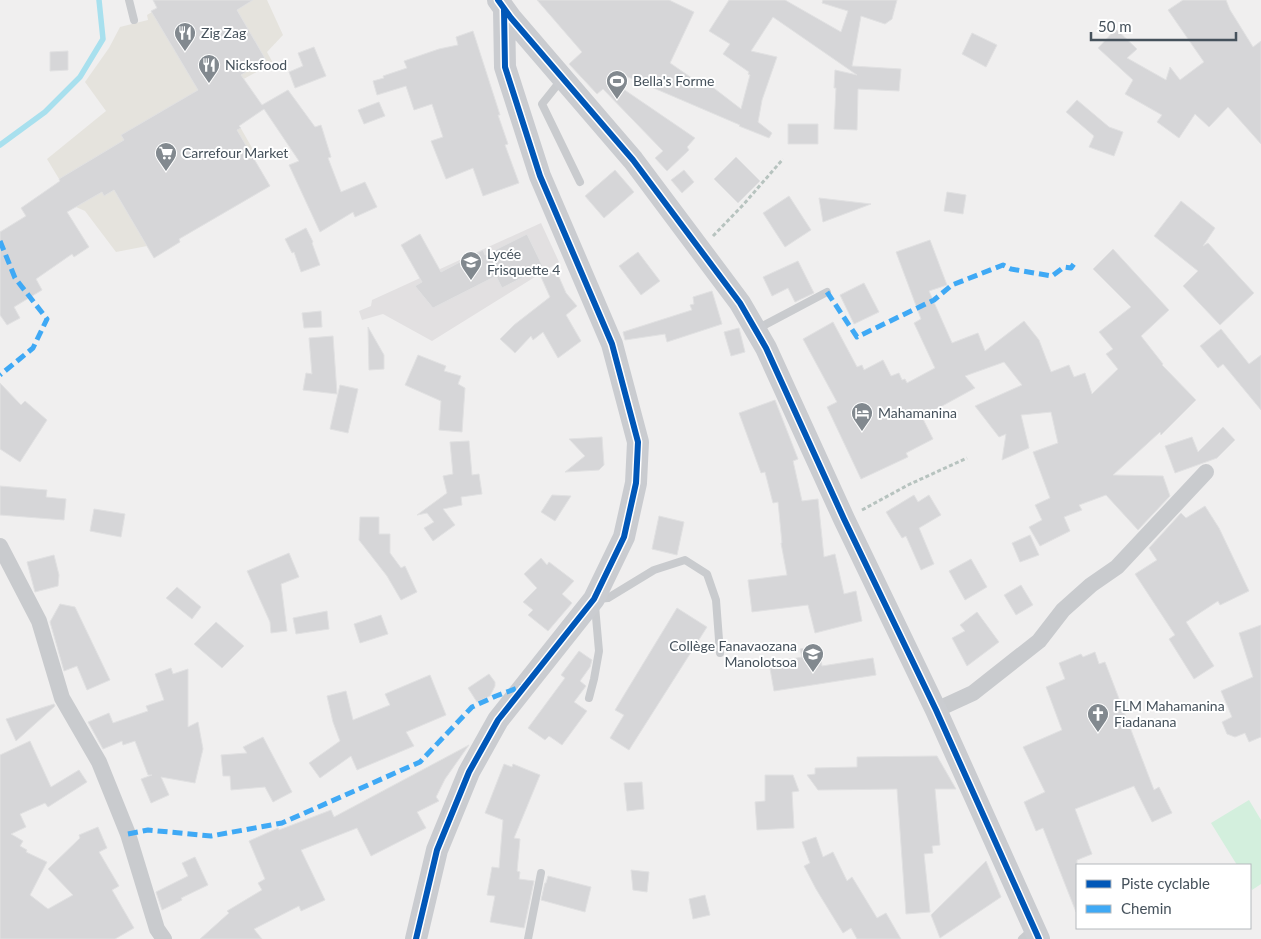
<svg xmlns="http://www.w3.org/2000/svg" width="1261" height="939" viewBox="0 0 1261 939" font-family="Lato,sans-serif">
<rect width="100%" height="100%" fill="#f0efef"/>
<path fill="#e5e3dd" d="M172 0H267L283 35 267 52 273 63 220 92 255 153 251 154 270 186 179 239 180 242 154 258 147 246 116 252 85 211 76 207 47 159 106 111 85 82 109 48 120 27 148 20 147 15Z"/>
<path fill="#e2e0e1" d="M541 223 559 262 432 341 383 314 362 320 359 311 371 306 372 300Z"/>
<path fill="#d3efdd" d="M1249 800 1261 820V884L1252 890 1250 885V865H1237L1211 823Z"/>
<g fill="none" stroke-linecap="round" stroke-linejoin="round">
<path stroke="#a8e0ee" stroke-width="5.5" d="M0 145 45 112 80 77 103 39 99 0"/>
</g>
<path fill="#d6d6d8" stroke="#e1e1e2" d="M153 0H253L237 10 266 60 241 75 262 105 288 90 315 127 321 125 331 157 328 158 341 192 365 182 377 207 355 217 353 212 320 232 289 165 299 161 264 109 239 126 241 128 237 130 270 186 179 239 180 242 154 258 114 190 104 196 102 192 67 212 89 247 74 257 72 254 36 279 42 290 14 307 20 318 7 325 0 315V232L26 216 21 208 60 181 59 179 124 140 121 135 198 90 151 11 157 8Z
M537 0H669L694 12 670 63 699 83 702 79 741 109 750 75 748 74 749 72 723 54 730 44 709 31 729 0H785L841 32 848 11 822 3 823 0H897L892 19 885 24 861 16 852 66 901 69 899 91 858 89 857 130 834 129 836 88H834L835 70 857 75 773 17 751 51 777 57 762 100 758 122 772 133 769 138 739 126 740 125 614 71 610 80 695 138 687 147 689 150 667 171 655 158 663 151 603 89 597 94 569 64 582 52Z
M1183 0H1226L1230 10 1253 47 1261 41V144L1228 107 1209 127 1195 114 1179 138 1157 122 1162 115 1125 94 1133 80 1098 48 1116 29 1137 49 1127 58 1166 80 1170 67 1180 80 1204 62 1168 10Z
M473 31 500 115H498L508 144 505 145 519 183 483 196 473 168 446 179 431 141 443 137 432 104 414 110 406 86 377 95 373 81 384 78 383 76 407 68 404 61 439 49 458 45 456 37Z
M972 33 997 45 986 67 962 54Z
M314 47 326 76 295 88 289 72 303 66 298 53Z
M68 51V70L50 71V52Z
M1077 100 1109 127 1123 132 1114 156 1089 147 1094 136 1066 112Z
M379 102 385 116 364 124 358 110Z
M788 124H818V144H788Z
M736 157 760 181 738 203 714 179Z
M615 170 634 192 604 218 585 196Z
M684 170 694 182 682 193 671 180Z
M947 192 966 195 963 214 944 211Z
M789 196 811 230 785 247 763 213Z
M819 198 871 204 823 222Z
M1181 201 1215 228 1203 246 1208 243 1254 293 1220 325 1183 286 1198 271 1154 236Z
M306 228 313 242 312 243 320 265 301 272 294 252 292 253 285 239Z
M420 234 441 272 483 250 485 255 527 234 543 267 502 288 496 276 433 308 415 286 422 282 401 245Z
M930 240 947 285 929 291 952 343 978 333 985 351 1024 321 1039 340 1051 372 1069 365 1074 377 1085 373 1092 394 1118 369 1106 354 1113 349 1099 332 1131 307 1093 269 1113 249 1169 310 1141 336 1163 364 1162 365 1196 400 1161 435 1160 432 1113 475 1163 476 1170 496 1138 530 1106 495 1079 505 1082 510 1064 517 1070 531 1040 546 1029 527 1042 520 1035 505 1050 498 1033 452 1058 443 1051 412 1021 415 1029 448 1002 460 1006 434 999 437 975 406 1022 385 1004 362 965 376 975 388 922 417 933 439 906 453 908 457 861 479 827 407 837 402 803 339 833 322 857 367 862 365 864 370 883 360 891 376 899 373 902 380 905 379 907 383 935 368 914 323 921 319 896 252Z
M638 252 660 281 641 295 619 266Z
M798 261 814 293 795 302 788 288 772 296 763 277Z
M556 270 566 293 577 306 566 315 581 341 558 358 543 332 533 340 531 336 515 353 500 339 514 325 550 297 541 277Z
M864 283 879 312 854 324 840 295Z
M712 291 722 324 667 342 665 334 625 340 623 332 692 310 690 305 694 304 693 297Z
M321 311 322 327 304 328 302 313Z
M368 327 384 355V369L369 370Z
M739 328 745 352 731 356 724 332Z
M1221 329 1249 364 1261 355V410L1223 364 1218 368 1200 346Z
M333 336 337 394 303 390 306 373 312 374 309 338Z
M418 355 446 366 444 371 461 376 458 384 465 388 462 432 439 430 441 401 405 385Z
M0 383 21 405 25 401 47 420 20 462 0 449Z
M340 385 358 389 348 433 330 429Z
M775 400 798 459 793 461 802 501 818 499 824 557 835 554 844 594 856 591 862 621 815 633 808 605 752 612 748 580 787 575 781 543H782L778 502 773 503 765 472 761 473 739 413Z
M1223 427 1235 440 1217 458 1175 473 1165 446 1192 437 1198 452Z
M602 437 604 465 599 470 565 472 585 456 569 439Z
M469 441 472 475 479 474 482 494 461 497 462 505 443 509 455 525 433 541 424 528 434 522 427 513 417 515 447 493 443 476 453 474 450 442Z
M0 486 47 490 46 497 66 499 64 520 0 515Z
M552 495 571 496 555 521 541 512Z
M914 495 918 502 929 495 941 515 919 528 934 564 921 570 906 536 902 538 886 512Z
M1205 506 1219 528 1249 591 1220 605 1218 601 1186 622 1214 666 1194 679 1169 639 1175 635 1135 574 1157 560 1149 548 1181 513 1186 518Z
M94 509 125 514 121 537 90 531Z
M659 516 684 522 677 555 652 549Z
M360 517H379V534H390V553L401 568 405 566 417 592 401 600 387 576 359 540Z
M1030 535 1039 555 1020 562 1012 543Z
M289 553 299 577 281 584 287 631 271 633 270 622 247 571Z
M54 555 59 575 58 586 35 592 27 562Z
M541 558 547 565 549 562 574 581 562 594 572 603 548 631 528 615 533 610 523 602 537 588 524 574Z
M971 559 987 587 965 600 949 571Z
M1021 585 1033 605 1016 615 1004 595Z
M177 587 201 607 192 619 166 598Z
M60 604 75 607 110 680 87 690 77 666 64 671 50 622Z
M677 608 707 627 629 750 610 738 624 715 615 710Z
M327 611 329 629 296 634 293 618Z
M977 612 999 642 967 666 952 638 965 631 960 625Z
M381 615 388 634 360 643 354 624Z
M216 622 244 646 222 668 194 644Z
M1261 625V737L1249 742 1245 733 1235 737 1227 734 1222 722 1232 717 1221 691 1253 677 1239 633Z
M819 646 822 666 873 658 876 675 774 691 769 663 802 657 800 649Z
M579 651 592 660 590 667 580 681 586 686 574 702 587 711 562 745 549 736 545 740 528 728 565 678 561 675Z
M1095 652 1099 664 1105 662 1154 790 1159 787 1172 813 1152 822 1134 786 1075 809 1092 854 1077 860 1076 912 1043 828 1036 831 1024 802 1045 792 1023 747 1062 730 1046 687 1065 679 1059 663 1081 654 1083 657Z
M171 668 173 674 188 669V727L198 722 203 749 195 783 161 777 169 795 151 803 141 779 152 775H148L135 741 123 745 122 741 103 749 88 722 109 713 113 723 148 711 146 706 164 700 155 674Z
M489 674 495 682V686L490 696 477 702 468 688Z
M430 675 446 715 406 732 414 746 357 770 351 756 320 778 309 763 340 741 333 722 327 696 346 691 353 720 390 705 385 694Z
M54 704 55 706 16 741 6 719Z
M263 737 292 792 273 802 265 787 231 790 230 776H223L221 755 247 753 243 747Z
M30 741 51 787 79 770 87 782 48 807 45 803 20 814 26 827 11 834 23 841 20 846 27 850 26 852 47 862 30 895 48 909 73 895 48 869 80 838 79 835 98 827 107 848 99 852 119 886 112 890 134 928 115 939H0V755Z
M469 745 445 779 436 797 439 801 417 812 426 828 371 856 357 828 301 850 325 900 301 911 299 906 254 929 262 939H200L229 913 227 911 262 890 258 883 265 879 249 841 278 828 279 830 331 810 334 817Z
M937 756 956 789H935L940 845 932 846 933 853 924 854 930 912 906 914 897 789 818 790 807 775 815 774V768L857 767V757Z
M504 764 512 767 513 764 540 775 514 838 520 839 517 871 520 872 519 879 534 881 524 928 490 922 495 896 487 895 492 867 499 868 503 820 485 813Z
M765 775H793L799 791 792 792 794 828 757 830 755 802 765 801Z
M642 782 644 809 627 811 624 783Z
M816 837 823 857 833 852 847 881 852 877 877 918 886 913 901 939H857L851 928 843 933 816 889 804 866 810 863 802 842Z
M195 857 208 885 181 898 182 900 162 910 156 892 188 876 182 863Z
M986 861 1001 897 940 938 931 915Z
M631 870 649 872 647 892 633 890Z
M548 876 591 887 585 912 541 900 545 883H546Z
M705 895 710 915 693 919 689 899Z"/>
<g fill="none" stroke-linecap="round" stroke-linejoin="round">
<path stroke="#b7c3bf" stroke-width="3" stroke-dasharray="4 2.5" stroke-linecap="butt" d="M713 236 743 205 783 159
M862 510 908 485 967 458"/>
<path stroke="#c9cbce" stroke-width="8" d="M129 0 134 20
M562 79 542 104 580 182
M757 329 827 292
M598 599 608 598 654 570 685 560 707 574 716 600 720 653
M589 698 594 679 599 651 595 606
M528 939 541 873
M1022 939 1033 929"/>
<path stroke="#c9cbce" stroke-width="16" d="M0 546 39 621 62 698 99 762 128 834 157 929 164 939
M936 710 973 693 1039 641 1063 610 1091 585 1117 567 1206 472"/>
<path stroke="#caccd0" stroke-width="22" d="M498 0 511 18 633 160 740 303 766 348 844 519 936 710 1039 939
M416 939 437 850 469 772 498 720 594 599 624 537 636 483 638 442 612 344 540 176 505 67 504 10"/>
<path stroke="#3fa9f5" stroke-width="5" stroke-dasharray="10 5" stroke-linecap="butt" d="M0 241 15 278 47 319 33 348 0 375
M827 292 857 337 934 300 952 285 1003 265 1011 269 1052 276 1064 267 1071 268 1076 261
M128 834 148 830 211 836 282 823 420 762 472 707 496 696 523 686"/>
<g stroke="#fff" stroke-width="9">
<path id="cycleway" d="M498 0 511 18 633 160 740 303 766 348 844 519 936 710 1039 939
M416 939 437 850 469 772 498 720 594 599 624 537 636 483 638 442 612 344 540 176 505 67 504 10"/>
</g>
<use href="#cycleway" stroke="#0057b8" stroke-width="6"/>
</g>
<defs>
<g id="restaurant-pin" transform="scale(1.125)"><path d="M0 17L-7.5 6A9.5 9.5 0 1 1 7.5 6Z" fill="#82898f" stroke="#fff"/><path d="M-5-6h1v4h1v-4h1v4h1v-4h1v5L-1.5 .5V6h-2V.5L-5-1ZM5-6V6H3V1.5H1.5Q1.5-4 5-6Z" fill="#fff"/></g>
<g id="stadium-pin" transform="scale(1.125)"><path d="M0 17L-7.5 6A9.5 9.5 0 1 1 7.5 6Z" fill="#82898f" stroke="#fff"/><path d="M0-5a6.5 5 0 1 0 0 10a6.5 5 0 1 0 0-10ZM-3.5-1.8h7v3.6h-7Z" fill="#fff"/></g>
<g id="supermarket-pin" transform="scale(1.125)"><path d="M0 17L-7.5 6A9.5 9.5 0 1 1 7.5 6Z" fill="#82898f" stroke="#fff"/><path d="M-6-5.5h2.5l.6 2H6L4.5 2H-2.5L-4.4-4H-6ZM-1.5 3.2a1.3 1.3 0 1 0 .1 0ZM3 3.2a1.3 1.3 0 1 0 .1 0Z" fill="#fff"/></g>
<g id="school-pin" transform="scale(1.125)"><path d="M0 17L-7.5 6A9.5 9.5 0 1 1 7.5 6Z" fill="#82898f" stroke="#fff"/><path d="M0-5L7-2L0 1L-7-2ZM-4 1L0 2.5L4 1V4Q0 6-4 4Z" fill="#fff"/></g>
<g id="hotel-pin" transform="scale(1.125)"><path d="M0 17L-7.5 6A9.5 9.5 0 1 1 7.5 6Z" fill="#82898f" stroke="#fff"/><path d="M-6-4.5h1.5V1H6V5H4.5V3h-9V5H-6ZM-4 0a1.8 1.8 0 1 1 3.6 0ZM.5 0V-2.5h3Q6-2.5 6 0Z" fill="#fff"/></g>
<g id="church-pin" transform="scale(1.125)"><path d="M0 17L-7.5 6A9.5 9.5 0 1 1 7.5 6Z" fill="#82898f" stroke="#fff"/><path d="M-1.2-6h2.4v3.5h3.3v2.4h-3.3V6h-2.4V-.1h-3.3v-2.4h3.3Z" fill="#fff"/></g>
</defs>
<g fill-rule="evenodd">
<use href="#restaurant-pin" x="185" y="33"/>
<use href="#restaurant-pin" x="209" y="65"/>
<use href="#stadium-pin" x="617" y="81"/>
<use href="#supermarket-pin" x="166" y="153"/>
<use href="#school-pin" x="471" y="262"/>
<use href="#hotel-pin" x="862" y="413"/>
<use href="#school-pin" x="813" y="654"/>
<use href="#church-pin" x="1098" y="714"/>
</g>
<g text-anchor="middle" stroke-width="4" stroke-linejoin="round" paint-order="stroke">
<g font-size="14" fill="#46525c" stroke="#fff" text-anchor="start">
<text x="201" y="38">Zig Zag</text>
<text x="225" y="70">Nicksfood</text>
<text x="633" y="86">Bella's Forme</text>
<text x="182" y="158">Carrefour Market</text>
<text x="487" y="259">Lycée<tspan x="487" dy="16">Frisquette 4</tspan></text>
<text x="878" y="418">Mahamanina</text>
<text x="797" y="651" text-anchor="end">Collège Fanavaozana<tspan x="797" dy="16">Manolotsoa</tspan></text>
<text x="1114" y="711">FLM Mahamanina<tspan x="1114" dy="16">Fiadanana</tspan></text>
</g>
</g>
<rect x="1076" y="864" width="175" height="65" fill="#ffffff" stroke="#b5babe"/>
<rect x="1086" y="880" width="25" height="8" fill="#0057b8" stroke="#b5babe"/>
<text x="1121" y="889" font-size="15" fill="#46525c">Piste cyclable</text>
<rect x="1086" y="905" width="25" height="8" fill="#3fa9f5" stroke="#b5babe"/>
<text x="1121" y="914" font-size="15" fill="#46525c">Chemin</text>
<path d="M1091 32v8h145v-8" fill="none" stroke="#46525c" stroke-width="2.5"/>
<text x="1098" y="32" font-size="15" fill="#46525c" stroke="#ffffff" stroke-width="4" paint-order="stroke">50 m</text>
</svg>
